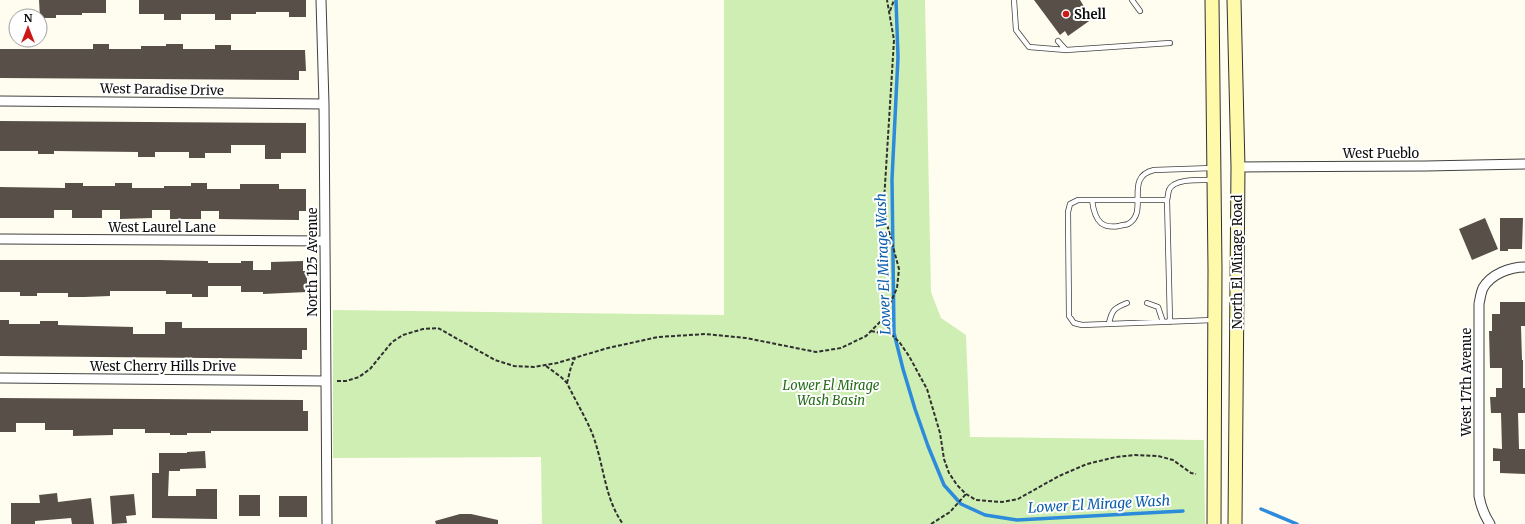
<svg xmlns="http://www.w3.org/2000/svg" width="1525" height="524" viewBox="0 0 1525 524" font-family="Merriweather,serif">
<rect width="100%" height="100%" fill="#fffdef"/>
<path fill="#cfeeb4" d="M724 0H925L931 292 941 318 966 335 970 437 1204 440 1205 524H542L541 457 333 458V310L724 315Z"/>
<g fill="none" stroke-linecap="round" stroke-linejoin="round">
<path stroke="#2d8bdb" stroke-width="3.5" d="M896 0 898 57 892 179 894 333 903 369 915 409 928 446 944 485 961 504 985 515 1017 520 1183 511
M1261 509 1297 524"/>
</g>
<path fill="#584f49" d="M39 0H106V13H82V15H56V18H40Z
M139 0H306V17H289V12H256V14H231V20H215V14H181V20H164V14H139Z
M1034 0H1080L1092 19 1068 36 1065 31 1060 35Z
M93 44H109V49H141V46H166V44H183V49H215V45H231V50H305L306 71H299V80L0 78V49H93Z
M0 121 306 123V153H281V159H265V145H231V153H205V158H189V152H155V157H138V152L54 151V154H38V151H0Z
M65 183H83V186H115V183H132V188H164V186H191V183H207V189H240V184H279V189H306V211H299V220L219 219V211H201V219H170V210H152V218L120 219V210H102V218H72V210H54V218H0V187L65 188Z
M1485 218 1498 249 1472 260 1459 229Z
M1500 218H1523L1522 249H1508V251H1500Z
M0 260H159L208 261V263H241V261H253V270H271V262L303 261V271H307V292L263 294V292H241V286H208V297H192V294H166V291H110V296L84 297H68V293H37V296H20V292H0Z
M1500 302H1525V326H1521L1522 360H1523V388H1525V413H1518L1519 449H1525V474L1500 473V461H1493V448L1502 449 1501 413H1491L1490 397H1496V388H1502V368H1490L1489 331H1492V314H1500Z
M0 320H9V324H40V321H58V325L133 327V334H165V322H182V328H307V350H302V359L0 356Z
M0 398 303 400V411H308V431H211V433H187V435H170V433H145V429H113V435L73 436V430H45V423H16V432H0Z
M205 451 206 468 180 469V471H169L168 496H196V489H217V519L152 518V473H159V453H187V452Z
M57 493 58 502 91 498 94 524H72L71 518 35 521V524H11V503H40L39 495Z
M134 494 136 515 126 516 127 523 112 524 110 496Z
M239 495H260V516H239Z
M279 496H307V517H279Z
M460 514H471L498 520V524H436L435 521Z"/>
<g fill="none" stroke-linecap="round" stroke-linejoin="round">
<g stroke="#414141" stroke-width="6">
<path id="service" d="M1014 0 1016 30 1029 47 1066 50 1170 43
M1132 0 1140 11
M1058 41 1066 50
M1092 200C1093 208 1095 218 1101 223 1106 227 1113 227 1119 226 1122 225 1126 225 1128 224 1150 212 1123 177 1154 170L1213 168
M1167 200H1078L1070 204 1068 212 1069 316 1074 323 1082 325 1213 320
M1147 303 1158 307 1163 322
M1170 322 1167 200C1168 197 1168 193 1169 190 1174 178 1201 180 1212 180
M1109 323C1112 310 1114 308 1127 303"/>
</g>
<g stroke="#414141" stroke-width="11">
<path id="minor" d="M321 0 324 104 327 524
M0 101 324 104
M1238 167 1426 166 1525 164
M0 239 324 241
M0 378 325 381
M1490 524C1484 515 1481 507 1479 496V304C1480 299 1481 292 1483 288 1491 274 1510 267 1525 267"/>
</g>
<g stroke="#303030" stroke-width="15">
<path id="secondary" d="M1212 0 1215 269 1214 524
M1234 0 1238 167 1235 524"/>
</g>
<path stroke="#303030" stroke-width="2" stroke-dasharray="4 2" stroke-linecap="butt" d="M890 11 894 0
M888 310 892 335 900 343 909 356 927 389 940 433 944 459 949 473 957 485 966 494 976 500 1002 502 1018 499 1059 476 1087 464 1116 457 1135 455 1158 456 1173 460 1191 473 1196 474
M871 331 891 335
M546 366 561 377 567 383C575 400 585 416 592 433 604 463 604 498 623 524
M337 381H346L359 377 370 369 392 342 403 335 423 329 438 328 495 360 514 366 534 367 557 363 608 348 658 337 705 334 746 338 816 352 841 348 866 336 883 319 897 288 899 269 887 224 884 201 894 40 887 0
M567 383 571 367 575 358
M931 524 950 512 966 494"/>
<use href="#service" stroke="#fff" stroke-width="4.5"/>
<use href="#minor" stroke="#fff" stroke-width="9"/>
<use href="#secondary" stroke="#fffaaa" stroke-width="13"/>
</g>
<circle fill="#cc1917" stroke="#fff" stroke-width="1.5" cx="1066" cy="14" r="4"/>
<g text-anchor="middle" stroke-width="4" stroke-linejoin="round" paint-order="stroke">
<g font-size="13" font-weight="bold" fill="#0e0e0e" stroke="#fff" text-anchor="start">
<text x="1074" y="19">Shell</text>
</g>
<g font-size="13" fill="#0e0e0e" stroke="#fff">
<text transform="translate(162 89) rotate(1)" y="5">West Paradise Drive</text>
<text x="1381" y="158">West Pueblo</text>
<text x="162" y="232">West Laurel Lane</text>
<text transform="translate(312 262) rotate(-90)" y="5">North 125 Avenue</text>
<text transform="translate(1237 262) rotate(-90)" y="5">North El Mirage Road</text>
<text x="163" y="371">West Cherry Hills Drive</text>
<text transform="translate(1466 382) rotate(-90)" y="5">West 17th Avenue</text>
</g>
<g font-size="13" font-style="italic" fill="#246c17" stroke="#fff">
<text x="831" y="390">Lower El Mirage<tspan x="831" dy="15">Wash Basin</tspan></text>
</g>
<g font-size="14" font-style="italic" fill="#0a5cad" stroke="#fff">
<text transform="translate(883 264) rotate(-92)" y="5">Lower El Mirage Wash</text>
<text transform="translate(1099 504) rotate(-3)" y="5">Lower El Mirage Wash</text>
</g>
</g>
<g transform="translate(28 28)"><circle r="19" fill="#ffffff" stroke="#9f9f9f"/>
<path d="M0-3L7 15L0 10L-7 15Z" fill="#cc1917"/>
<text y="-6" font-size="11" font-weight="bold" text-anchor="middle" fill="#0e0e0e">N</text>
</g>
</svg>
